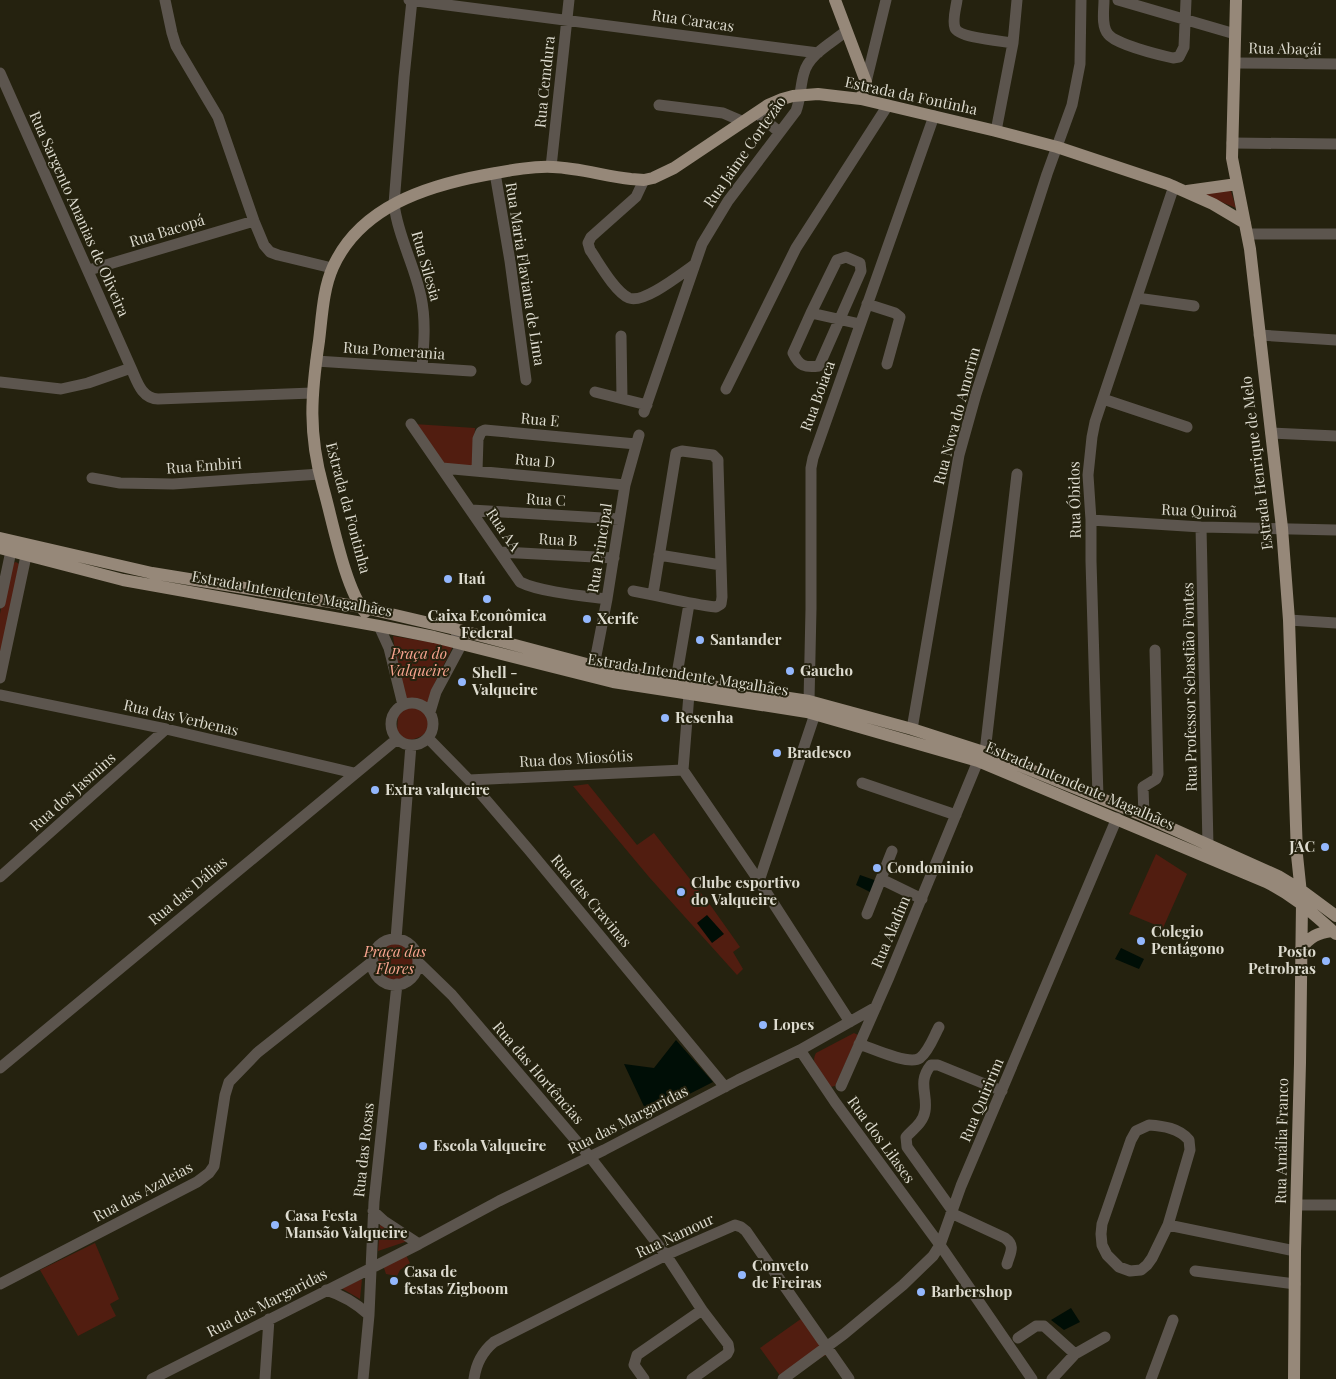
<svg xmlns="http://www.w3.org/2000/svg" width="1336" height="1379" viewBox="0 0 1336 1379" font-family="'Playfair Display',serif">
<rect width="100%" height="100%" fill="#25220f"/>
<path fill="#511d10" d="M1230 188 1236 208 1202 194Z
M414 424 475 428 473 468 443 466Z
M16 562 19 564 0 663V614L10 564Z
M393 636 453 646C446 662 435 679 430 696 425 713 437 734 414 739 405 741 402 737 397 731L398 716 403 710Z
M588 784 637 845 654 833 711 906 740 947 733 952 743 969 737 975 649 877 573 786Z
M1156 854 1187 874 1163 928 1129 914Z
M395 940 407 944 412 955 414 964 404 978 396 983C365 975 369 950 395 940Z
M854 1033 858 1035 835 1086 830 1087C823 1078 809 1065 816 1053Z
M380 1225 408 1241 378 1251Z
M95 1243 119 1299 110 1304 116 1316 78 1336 40 1270Z
M404 1251 410 1263 400 1270 397 1276 386 1274 382 1262Z
M362 1279 360 1299 341 1288Z
M805 1316 826 1355 781 1377 760 1348Z"/>
<path fill="#000e06" d="M860 875 880 882 874 894 856 885Z
M707 915 724 934 712 943 697 923Z
M1121 948 1144 959 1139 969 1115 959Z
M676 1040 713 1082 648 1115 624 1064 654 1068Z
M1071 1308 1080 1322 1064 1330 1051 1320Z"/>
<g fill="none" stroke-linecap="round" stroke-linejoin="round">
<path stroke="#5c554e" stroke-width="11" d="M165 0 172 33 176 46 218 117 254 221 264 245 270 252 278 255 332 268
M409 0 818 53
M412 0 404 77 394 204C398 237 415 266 421 297 426 320 424 344 422 367
M957 0C956 8 952 20 955 28 959 38 1002 41 1013 43
M1104 0C1104 10 1101 26 1108 34 1115 44 1160 55 1173 58L1179 57 1184 47 1186 0
M1118 0 1235 34
M1235 63 1336 64
M0 73 131 368C137 381 141 398 158 399L312 393
M866 82 886 0
M659 105 723 113 744 122
M757 113 779 132
M996 131 1013 43 1017 0
M1232 143 1336 144
M551 167 569 0
M495 173 510 261 526 380
M644 180 636 197 591 237 588 243 590 250C599 263 615 292 629 298 644 304 681 274 694 265
M1247 234H1336
M89 270 254 221
M1137 298 1194 306
M867 304 895 313 900 317 887 364
M811 313 837 260 846 257 860 263 861 271 819 366C805 368 799 366 793 353L811 313 860 324
M1259 335 1336 340
M621 336 622 398
M316 361 471 371
M0 382 61 389 88 383 131 368
M726 389 796 248 888 105
M595 392 647 405
M1103 399 1187 427
M644 412 702 244 728 201 796 111C801 98 800 86 804 73 809 54 832 43 846 31
M411 424 520 582C540 592 584 596 607 599
M1271 433 1336 436
M442 468 625 485
M477 471 478 439 481 432 485 430 636 444
M92 478 120 483 173 484 320 474
M471 510 619 519
M1091 520 1201 527 1336 530
M1201 527 1208 846
M501 552 614 558
M659 555 721 565
M633 591C662 596 687 604 716 607L721 604 722 597 718 464V460L713 455 682 451 676 453 653 594
M0 603 11 551
M1289 620 1336 623
M379 626 389 648 403 705
M594 666 607 599 625 485 639 435
M0 678 26 556
M676 680 689 604
M689 694 683 770 759 881 850 1022
M0 695 166 729 354 773
M809 701 811 609V468L813 458 934 116
M391 724a21 21 0 1 1 42 0a21 21 0 1 1-42 0Z
M430 712 436 692 459 649 460 644 455 629
M912 729 959 455 976 394 1023 248 1047 174 1072 105 1080 64 1081 0
M428 738 469 780 529 850 725 1087
M985 752 1017 474
M469 780 683 770
M862 783 956 815
M1098 797 1091 561V520L1088 475 1092 437 1095 422 1174 186
M1144 816 1143 787 1156 779 1158 774 1155 650
M0 877 166 729
M881 879 922 899
M759 881 815 714
M867 914 892 851
M396 939 411 745
M372 962a23 23 0 1 1 46 0a23 23 0 1 1-46 0Z
M418 962 452 995 590 1157 666 1255 702 1310 728 1344 729 1350 727 1354 692 1379
M859 1044C872 1048 909 1066 920 1058 929 1051 934 1036 939 1027
M800 1050 835 1102 940 1245 1032 1379
M0 1068 397 739
M841 1086 889 977 978 761
M1149 1125C1163 1126 1179 1128 1189 1140L1190 1150 1168 1225 1152 1258 1147 1265 1141 1270 1130 1271 1119 1267 1107 1255 1102 1245 1101 1234 1102 1224 1131 1140 1136 1131Z
M1297 1205H1336
M952 1210 907 1147 906 1137C913 1129 923 1123 925 1111 928 1094 917 1082 931 1065H938L1002 1091
M373 1211 384 1221 419 1244
M951 1213 1005 1238C1016 1246 1010 1253 1007 1264
M1168 1225 1295 1251
M1195 1271 1295 1284
M0 1284 197 1182 209 1173 214 1166 225 1095 229 1082 257 1053 373 961
M326 1290C342 1295 356 1303 369 1315
M1018 1338 1036 1326H1044L1075 1354
M152 1379 419 1244 499 1201 604 1150 738 1080 800 1050 876 1007
M265 1379 269 1319
M363 1379 369 1315 374 1202 397 984
M474 1379C476 1363 482 1352 494 1342L666 1255 735 1225 741 1227 746 1231 849 1379
M644 1379 634 1365 637 1355 702 1310
M783 1379 844 1334 903 1285 933 1256 940 1245 961 1186 1117 818
M1052 1379 1075 1354 1105 1337
M1151 1379 1173 1320"/>
<path stroke="#968879" stroke-width="12" d="M835 0 866 82 861 99
M1236 0 1232 158 1250 249 1282 528 1289 620 1297 855 1302 903 1300 1063 1295 1251 1294 1379
M1187 191 1237 184
M0 538 152 573 361 607 455 629 594 666 645 676 809 701 912 729 999 757 1144 816 1278 876 1301 890 1336 916
M0 548 123 580 379 626 434 637 613 682 807 712 978 761 1266 882C1296 897 1311 912 1336 934
M365 612C345 589 332 518 323 487 308 433 311 395 319 341 322 317 323 289 333 267 360 207 426 186 485 175 507 171 531 166 553 167 579 168 605 176 631 179L644 180 653 178 674 168 768 105 782 99 793 96 818 94 835 96 861 99 996 131 1057 147 1168 184 1213 204 1245 223
M1301 949C1310 936 1318 933 1332 931"/>
</g>
<g fill="#93b7fd" stroke="#25220f" stroke-width="2">
<circle cx="448" cy="579" r="5"/>
<circle cx="487" cy="599" r="5"/>
<circle cx="587" cy="619" r="5"/>
<circle cx="700" cy="640" r="5"/>
<circle cx="790" cy="671" r="5"/>
<circle cx="462" cy="682" r="5"/>
<circle cx="665" cy="718" r="5"/>
<circle cx="777" cy="753" r="5"/>
<circle cx="375" cy="790" r="5"/>
<circle cx="1325" cy="847" r="5"/>
<circle cx="877" cy="868" r="5"/>
<circle cx="681" cy="892" r="5"/>
<circle cx="1141" cy="941" r="5"/>
<circle cx="1326" cy="961" r="5"/>
<circle cx="763" cy="1025" r="5"/>
<circle cx="423" cy="1146" r="5"/>
<circle cx="275" cy="1225" r="5"/>
<circle cx="742" cy="1275" r="5"/>
<circle cx="394" cy="1281" r="5"/>
<circle cx="921" cy="1292" r="5"/>
</g>
<g text-anchor="middle" stroke-width="4" stroke-linejoin="round" paint-order="stroke">
<g font-size="15" fill="#dddbcf" stroke="#25220f">
<text transform="translate(693 21) rotate(8)" y="5">Rua Caracas</text>
<text transform="translate(1285 49) rotate(1)" y="5">Rua Abaçái</text>
<text transform="translate(545 82) rotate(-84)" y="5">Rua Cemdura</text>
<text transform="translate(911 96) rotate(12)" y="5">Estrada da Fontinha</text>
<text transform="translate(745 152) rotate(-55)" y="5">Rua Jaime Cortezão</text>
<text transform="translate(79 214) rotate(66)" y="5">Rua Sargento Ananias de Oliveira</text>
<text transform="translate(167 231) rotate(-17)" y="5">Rua Bacopá</text>
<text transform="translate(426 266) rotate(74)" y="5">Rua Silesia</text>
<text transform="translate(525 274) rotate(81)" y="5">Rua Maria Flaviana de Lima</text>
<text transform="translate(394 351) rotate(4)" y="5">Rua Pomerania</text>
<text transform="translate(818 396) rotate(-70)" y="5">Rua Boiaca</text>
<text transform="translate(957 416) rotate(-75)" y="5">Rua Nova do Amorim</text>
<text transform="translate(540 420) rotate(5)" y="5">Rua E</text>
<text transform="translate(535 461) rotate(5)" y="5">Rua D</text>
<text transform="translate(1257 463) rotate(-97)" y="5">Estrada Henrique de Melo</text>
<text transform="translate(204 466) rotate(-4)" y="5">Rua Embiri</text>
<text transform="translate(546 500) rotate(3)" y="5">Rua C</text>
<text transform="translate(1075 500) rotate(-91)" y="5">Rua Óbidos</text>
<text transform="translate(348 508) rotate(75)" y="5">Estrada da Fontinha</text>
<text transform="translate(1199 511) rotate(2)" y="5">Rua Quiroã</text>
<text transform="translate(503 530) rotate(56)" y="5">Rua AA</text>
<text transform="translate(558 540) rotate(3)" y="5">Rua B</text>
<text transform="translate(600 548) rotate(-81)" y="5">Rua Principal</text>
<text transform="translate(292 594) rotate(10)" y="5">Estrada Intendente Magalhães</text>
<text transform="translate(688 675) rotate(9)" y="5">Estrada Intendente Magalhães</text>
<text transform="translate(1190 687) rotate(-91)" y="5">Rua Professor Sebastião Fontes</text>
<text transform="translate(181 718) rotate(13)" y="5">Rua das Verbenas</text>
<text transform="translate(576 759) rotate(-3)" y="5">Rua dos Miosótis</text>
<text transform="translate(1080 786) rotate(23)" y="5">Estrada Intendente Magalhães</text>
<text transform="translate(73 792) rotate(-42)" y="5">Rua dos Jasmins</text>
<text transform="translate(188 891) rotate(-40)" y="5">Rua das Dálias</text>
<text transform="translate(591 901) rotate(50)" y="5">Rua das Cravinas</text>
<text transform="translate(891 932) rotate(-67)" y="5">Rua Aladim</text>
<text transform="translate(538 1073) rotate(49)" y="5">Rua das Hortências</text>
<text transform="translate(982 1100) rotate(-67)" y="5">Rua Quiririm</text>
<text transform="translate(628 1120) rotate(-27)" y="5">Rua das Margaridas</text>
<text transform="translate(881 1140) rotate(54)" y="5">Rua dos Lilases</text>
<text transform="translate(1282 1141) rotate(-89)" y="5">Rua Amália Franco</text>
<text transform="translate(364 1150) rotate(-84)" y="5">Rua das Rosas</text>
<text transform="translate(143 1192) rotate(-28)" y="5">Rua das Azaleias</text>
<text transform="translate(675 1236) rotate(-25)" y="5">Rua Namour</text>
<text transform="translate(267 1303) rotate(-27)" y="5">Rua das Margaridas</text>
</g>
<g font-size="15" font-weight="bold" fill="#dddbcf" stroke="#25220f" text-anchor="start">
<text x="458" y="584">Itaú</text>
<text x="487" y="621" text-anchor="middle">Caixa Econômica<tspan x="487" dy="17">Federal</tspan></text>
<text x="597" y="624">Xerife</text>
<text x="710" y="645">Santander</text>
<text x="800" y="676">Gaucho</text>
<text x="472" y="678">Shell -<tspan x="472" dy="17">Valqueire</tspan></text>
<text x="675" y="723">Resenha</text>
<text x="787" y="758">Bradesco</text>
<text x="385" y="795">Extra valqueire</text>
<text x="1315" y="852" text-anchor="end">JAC</text>
<text x="887" y="873">Condominio</text>
<text x="691" y="888">Clube esportivo<tspan x="691" dy="17">do Valqueire</tspan></text>
<text x="1151" y="937">Colegio<tspan x="1151" dy="17">Pentágono</tspan></text>
<text x="1316" y="957" text-anchor="end">Posto<tspan x="1316" dy="17">Petrobras</tspan></text>
<text x="773" y="1030">Lopes</text>
<text x="433" y="1151">Escola Valqueire</text>
<text x="285" y="1221">Casa Festa<tspan x="285" dy="17">Mansão Valqueire</tspan></text>
<text x="752" y="1271">Conveto<tspan x="752" dy="17">de Freiras</tspan></text>
<text x="404" y="1277">Casa de<tspan x="404" dy="17">festas Zigboom</tspan></text>
<text x="931" y="1297">Barbershop</text>
</g>
<g font-size="15" font-style="italic" fill="#f9a590" stroke="#25220f">
<text x="419" y="659">Praça do<tspan x="419" dy="17">Valqueire</tspan></text>
<text x="395" y="957">Praça das<tspan x="395" dy="17">Flores</tspan></text>
</g>
</g>
</svg>
